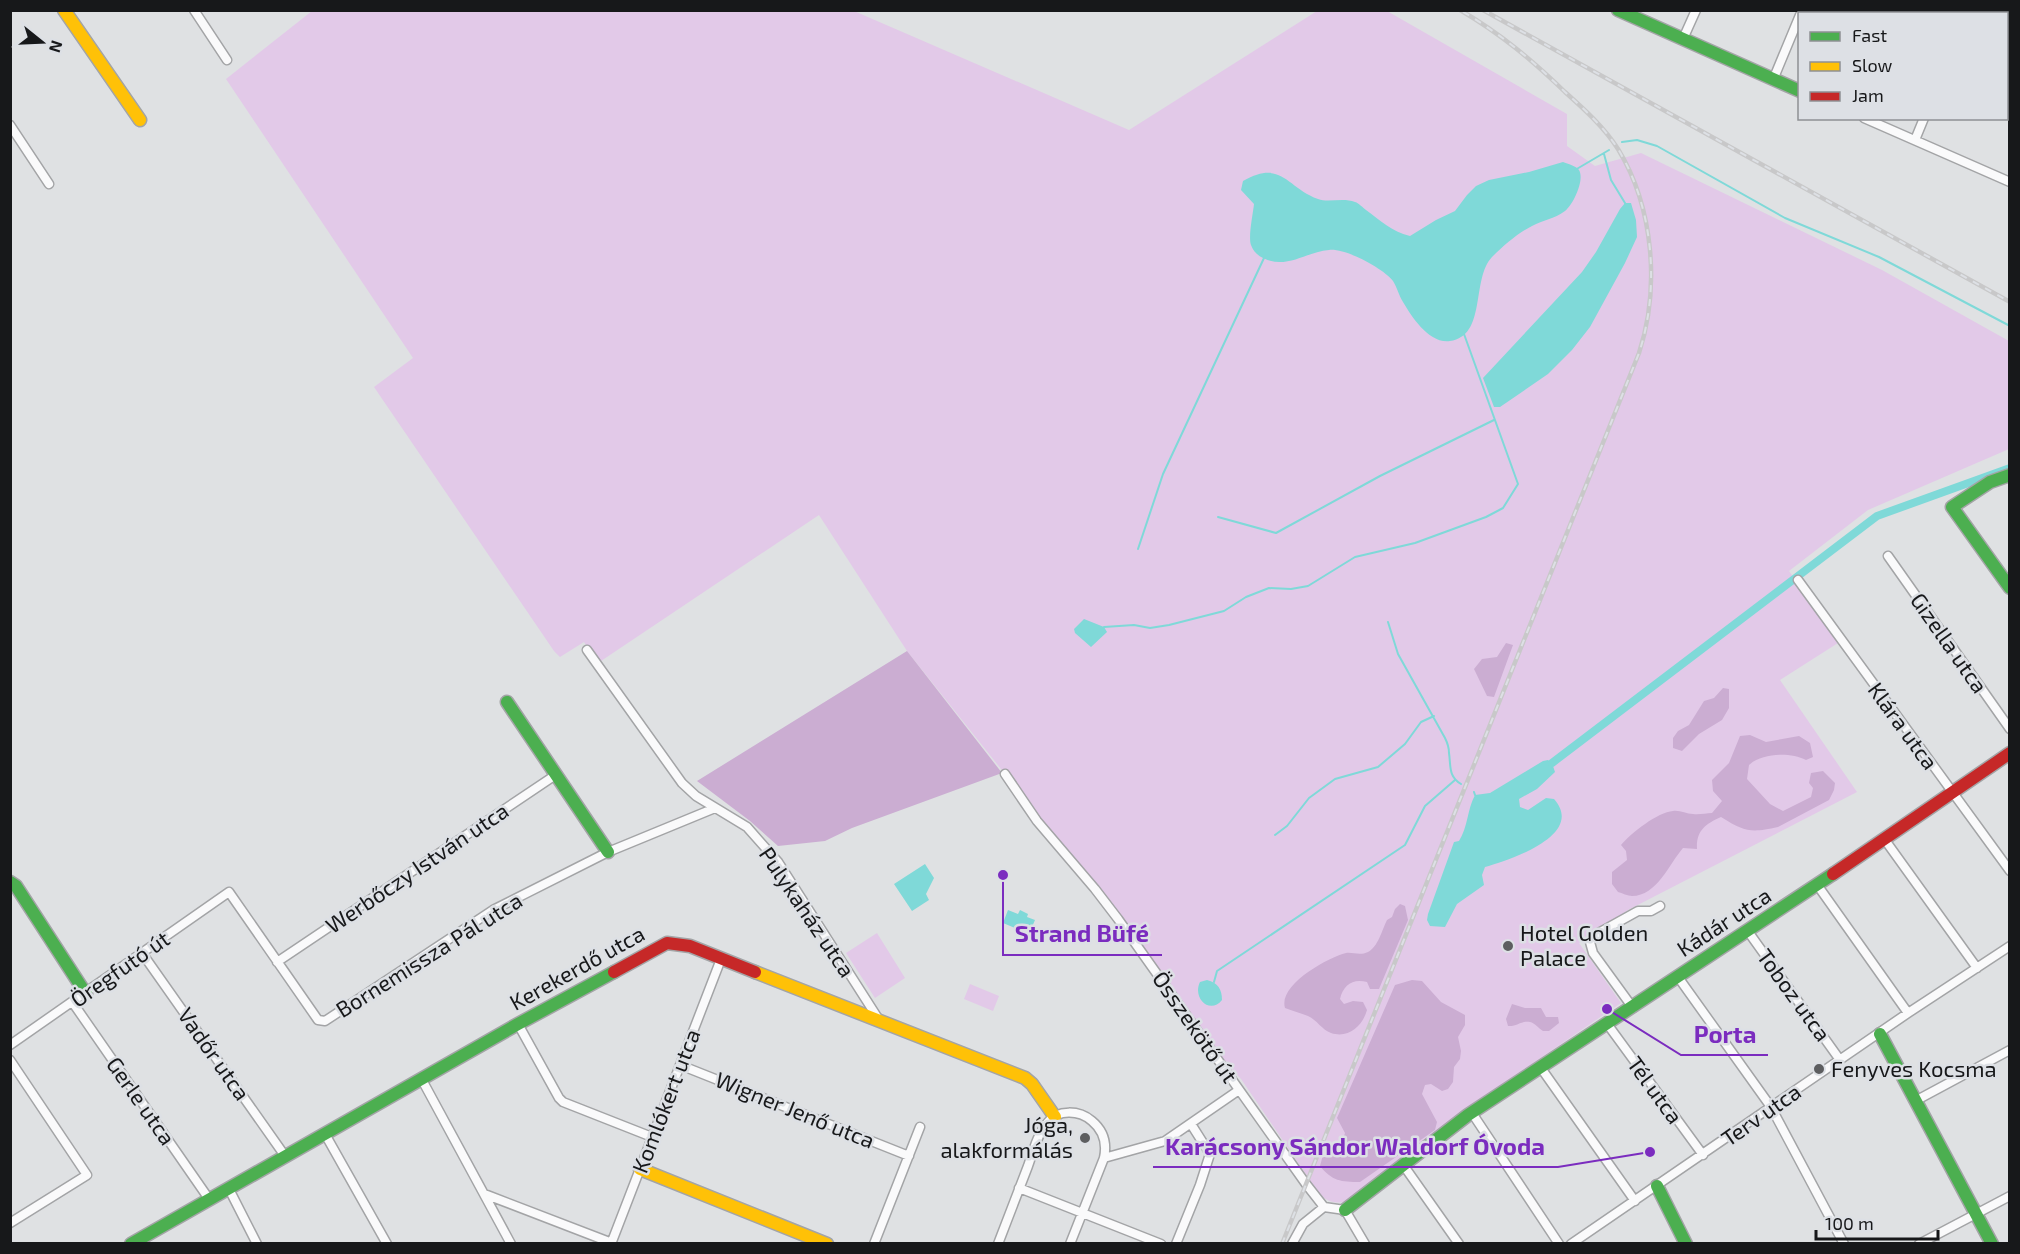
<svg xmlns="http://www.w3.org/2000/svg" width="2020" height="1254" viewBox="0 0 2020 1254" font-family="'Exo 2',sans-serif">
<rect width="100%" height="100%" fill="#dfe1e3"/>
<path fill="#e2c9e8" d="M312 11H854L1129 130 1317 11H1387L1567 114V146L1595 166 1641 153 1882 270 2009 341V449L1868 510 1789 571 1838 643 1780 680 1857 792 1628 910 1579 943 1621 1003 1495 1089 1349 1201C1337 1204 1330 1203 1320 1195L1241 1079 1198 1034 1158 974 1005 774 907 651 819 515 598 663 584 642 560 657 554 651 374 387 413 358 226 79Z
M877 933 905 978 875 998 846 953Z
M970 984 999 996 993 1011 964 999Z"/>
<path fill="#cbadd2" d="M1506 643 1513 645 1494 697 1487 696 1474 669 1482 659 1497 657Z
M907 651 1002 773 852 828 825 841 778 846 750 821 697 781Z
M1723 688 1729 689V708L1722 720 1699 734 1682 751 1673 748V738L1678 731 1689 725 1704 701 1714 698Z
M1750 735 1766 742 1799 736 1810 743 1813 757 1806 760C1790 752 1762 753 1749 765L1747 779 1770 804 1783 811 1811 797 1813 788 1809 783 1811 773 1823 771 1835 783 1834 790 1829 800 1778 827C1751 833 1745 832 1721 817 1705 824 1696 831 1697 849L1683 848C1669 864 1657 896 1632 896 1628 896 1622 893 1618 892L1612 884V872L1627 860 1626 851 1621 845C1631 833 1658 812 1673 811 1680 810 1686 814 1693 814 1699 815 1706 813 1712 813L1722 801 1713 791 1712 780 1729 763 1740 736Z
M1400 904 1405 906 1408 920 1379 989H1370L1367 982C1353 978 1343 985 1340 999L1344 1004 1353 1001 1363 1002 1367 1010C1363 1025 1349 1039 1331 1033 1322 1030 1317 1020 1308 1016 1301 1013 1292 1011 1285 1008 1278 985 1327 958 1346 953 1353 952 1360 956 1368 952 1378 947 1382 930 1387 920L1392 917 1395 909Z
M1412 980 1422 981 1441 1002 1465 1015V1025L1458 1037 1461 1051 1460 1059 1454 1067 1453 1082 1448 1089 1442 1091 1431 1084 1425 1085 1422 1094 1437 1122 1435 1130 1360 1182C1341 1182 1332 1181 1320 1166L1323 1155 1340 1148 1345 1133 1337 1118 1395 985Z
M1512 1004 1525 1008H1541L1546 1017H1558L1559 1023 1549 1031H1543C1538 1028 1535 1023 1530 1022 1522 1020 1516 1027 1508 1026L1506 1019Z"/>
<path fill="#7fd9d8" d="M1563 162C1568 164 1576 166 1579 170 1585 180 1573 205 1565 211 1554 219 1543 220 1532 226 1518 233 1503 246 1492 257 1471 279 1487 336 1450 341 1429 344 1412 317 1403 302 1399 296 1397 287 1393 281 1383 268 1345 248 1329 250 1306 252 1286 270 1263 258 1257 255 1253 251 1251 245 1248 237 1253 214 1254 204L1241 190 1243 181C1282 159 1286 187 1318 199 1329 203 1343 197 1355 202 1359 203 1363 208 1366 210 1381 221 1391 231 1410 236L1436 220 1455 211 1467 195 1476 186 1489 180 1529 172Z
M1625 203H1631L1636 220 1637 237 1625 263 1590 327 1572 350 1548 374 1500 407H1494L1483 378 1582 272 1596 252 1620 209Z
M1084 619 1104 627 1107 632 1091 647 1075 633 1074 629Z
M1548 760 1552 763 1555 772 1537 789 1519 799 1520 807 1528 810 1546 798 1554 799C1586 835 1510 860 1485 867L1482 875 1484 885 1457 904 1445 927 1430 926 1427 920 1428 914 1454 842 1459 841C1468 827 1467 810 1475 795L1490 793 1543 761Z
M925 864 934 878 926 894 929 900 912 911 894 884Z
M1008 910 1018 914 1020 910 1028 914 1027 917 1035 920 1029 934 1003 923Z
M1207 980C1218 983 1222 989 1222 1000 1210 1015 1192 998 1200 982Z"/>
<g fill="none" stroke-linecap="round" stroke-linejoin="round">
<path stroke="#7fd9d8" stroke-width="2" d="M1622 142 1637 140 1657 146 1785 218 1879 257 2010 326
M1604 154 1611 180 1625 203
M1575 170 1609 150
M1218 517 1276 533 1380 476 1494 420
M1138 549 1163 474 1264 258
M1388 622 1398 654 1445 738C1447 742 1449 748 1449 753 1451 766 1448 776 1461 784
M1104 627 1134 625 1150 628 1169 625 1224 611 1246 597 1269 588 1291 589 1308 586 1355 557 1415 543 1486 517 1503 508 1518 484 1464 334
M1474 792 1475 795
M1275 835 1287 826 1309 798 1335 779 1378 767 1405 744 1421 722 1434 716
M1214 982 1217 971 1405 845 1425 806 1455 780"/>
<path stroke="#7fd9d8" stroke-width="8" d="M1552 763 1877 516 2010 468"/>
<g stroke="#a3a4a6" stroke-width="11">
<path id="street" d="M194 10 227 60
M1892 14 1893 10
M1966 14 1967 10
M1683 39 1696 10
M1773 80 1800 15
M1864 118 2010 182
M10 125 49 184
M1915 140 1924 118
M1888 556 2010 729
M1798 580 2010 871
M587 650 682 783 696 796 747 827 778 862 879 1020
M1005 774 1037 821 1095 889 1118 919 1306 1184 1324 1207 1345 1210 1365 1244
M1885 840 1977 968
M1818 886 1908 1013
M1747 930 1840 1060
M142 953 285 1156
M277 962 557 774
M1678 977 1771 1107 1844 1244
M73 1003 209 1199
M1633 1008 1593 953 1590 942 1593 936 1638 911H1651L1660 906
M518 1024 559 1098 563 1102 652 1137
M1608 1025 1703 1155
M10 1045 229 892 318 1020 325 1021 493 910 608 852 715 808
M10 1060 87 1175 10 1223
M680 1065 909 1156
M1541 1068 1635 1201
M421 1078 511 1244
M1917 1100 2010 1050
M1472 1113 1559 1244
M325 1134 387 1244
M1104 1158 1165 1141 1239 1090
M1404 1166 1459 1244
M1019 1188 1161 1244
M229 1189 257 1244
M487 1195 612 1243
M611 1244 721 959
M874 1244 920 1127
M998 1244C1008 1218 1018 1192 1028 1166 1033 1152 1037 1135 1047 1123 1058 1109 1079 1110 1092 1121 1104 1131 1107 1144 1104 1158L1070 1244
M1176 1244 1200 1185 1210 1154 1191 1124
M1292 1244 1303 1224 1324 1207
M1571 1244 1908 1013 2010 946
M1919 1244 2010 1196"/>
</g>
<g stroke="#a3a4a6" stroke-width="15">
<path id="fast" d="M1618 10 1800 91
M2010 475 1990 482 1952 507 2010 588
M507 702 608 852
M10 882 16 886 86 994
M1880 1034 1992 1244
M1657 1186 1686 1244
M1345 1210 1468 1115 1833 874
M131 1244 518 1024 614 972"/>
</g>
<g stroke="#a3a4a6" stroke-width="15">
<path id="slow" d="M64 10 140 120
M755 972 1025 1078 1032 1084 1055 1117
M640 1169 827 1244"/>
</g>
<g stroke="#a3a4a6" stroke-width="15">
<path id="jam" d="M1833 874 2010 753
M614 972 667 943 690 946 755 972"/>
</g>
<use href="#street" stroke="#fafafb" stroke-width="8"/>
<use href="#fast" stroke="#4caf50" stroke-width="12"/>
<use href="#slow" stroke="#ffc107" stroke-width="12"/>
<use href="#jam" stroke="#c62828" stroke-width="12"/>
<g stroke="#c8c8c9" stroke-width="4.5">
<path id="rail" d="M1483 10 2010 302
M1282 1244 1639 353C1660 289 1654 208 1618 149 1604 127 1584 109 1565 92 1532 60 1501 34 1460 10"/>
</g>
<use href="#rail" stroke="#dde0e5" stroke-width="2" stroke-dasharray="7" stroke-linecap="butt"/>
</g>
<g fill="#5d5e60" stroke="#dde0e5" stroke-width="2">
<circle cx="1508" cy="946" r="6"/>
<circle cx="1819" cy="1069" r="6"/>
<circle cx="1085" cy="1138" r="6"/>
</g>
<g text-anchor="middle" stroke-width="5" stroke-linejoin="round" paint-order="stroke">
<g font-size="22" fill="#17181a" stroke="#dde0e5">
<text transform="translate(1949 643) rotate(55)" y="8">Gizella utca</text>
<text transform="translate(1903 726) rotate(54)" y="8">Klára utca</text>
<text transform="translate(417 868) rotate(-34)" y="8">Werbőczy István utca</text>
<text transform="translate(807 912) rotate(56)" y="8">Pulykaház utca</text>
<text transform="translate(1724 922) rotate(-33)" y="8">Kádár utca</text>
<text transform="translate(429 955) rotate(-32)" y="8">Bornemissza Pál utca</text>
<text transform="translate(577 968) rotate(-29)" y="8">Kerekerdő utca</text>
<text transform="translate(120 969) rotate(-35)" y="8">Öregfutó út</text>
<text transform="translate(1794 995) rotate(54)" y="8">Toboz utca</text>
<text transform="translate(1195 1027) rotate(55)" y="8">Összekötő út</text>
<text transform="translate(214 1054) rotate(55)" y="8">Vadőr utca</text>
<text transform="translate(1655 1090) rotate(54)" y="8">Tél utca</text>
<text transform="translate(141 1101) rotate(55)" y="8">Gerle utca</text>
<text transform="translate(666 1101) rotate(-69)" y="8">Komlókert utca</text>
<text transform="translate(795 1110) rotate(22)" y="8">Wigner Jenő utca</text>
<text transform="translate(1761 1115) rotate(-35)" y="8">Terv utca</text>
</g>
<g font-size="22" fill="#17181a" stroke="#dde0e5" text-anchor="start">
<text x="1520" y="941">Hotel Golden<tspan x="1520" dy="25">Palace</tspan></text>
<text x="1831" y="1077">Fenyves Kocsma</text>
<text x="1073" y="1133" text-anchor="end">Jóga,<tspan x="1073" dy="25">alakformálás</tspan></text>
</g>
</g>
<path fill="none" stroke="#7b2cbf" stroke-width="2" d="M1003 875L1003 955H1162M1607 1009L1681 1055H1768M1650 1152L1558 1167H1153"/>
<g fill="#7b2cbf" stroke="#dde0e5" stroke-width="2">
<circle cx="1003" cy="875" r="6"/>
<circle cx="1607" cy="1009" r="6"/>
<circle cx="1650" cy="1152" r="6"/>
</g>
<g font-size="24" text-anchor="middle" font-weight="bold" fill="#7b2cbf" stroke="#dde0e5" stroke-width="5" stroke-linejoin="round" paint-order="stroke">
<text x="1082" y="942">Strand Büfé</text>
<text x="1725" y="1043">Porta</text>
<text x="1355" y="1155">Karácsony Sándor Waldorf Óvoda</text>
</g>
<rect width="2020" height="1254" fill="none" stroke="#17181a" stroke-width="24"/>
<rect x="1798" y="12" width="210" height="108" fill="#dde0e5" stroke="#8e9094" stroke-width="1.5"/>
<rect x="1810" y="32" width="30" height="9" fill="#4caf50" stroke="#8e9094" stroke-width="1.5"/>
<text x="1852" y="42" font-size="18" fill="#17181a">Fast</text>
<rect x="1810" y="62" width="30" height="9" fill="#ffc107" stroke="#8e9094" stroke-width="1.5"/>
<text x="1852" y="72" font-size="18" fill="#17181a">Slow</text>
<rect x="1810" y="92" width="30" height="9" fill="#c62828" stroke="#8e9094" stroke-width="1.5"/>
<text x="1852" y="102" font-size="18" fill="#17181a">Jam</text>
<g transform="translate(42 42) rotate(108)" stroke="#dde0e5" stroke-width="4.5" paint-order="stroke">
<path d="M0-4.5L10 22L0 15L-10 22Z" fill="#17181a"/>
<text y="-9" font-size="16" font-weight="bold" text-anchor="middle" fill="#17181a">N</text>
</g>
<path d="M1816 1230v9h122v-9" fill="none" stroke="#17181a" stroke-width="3"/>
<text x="1825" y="1230" font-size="18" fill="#17181a" stroke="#dde0e5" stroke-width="4.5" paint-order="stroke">100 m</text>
</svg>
